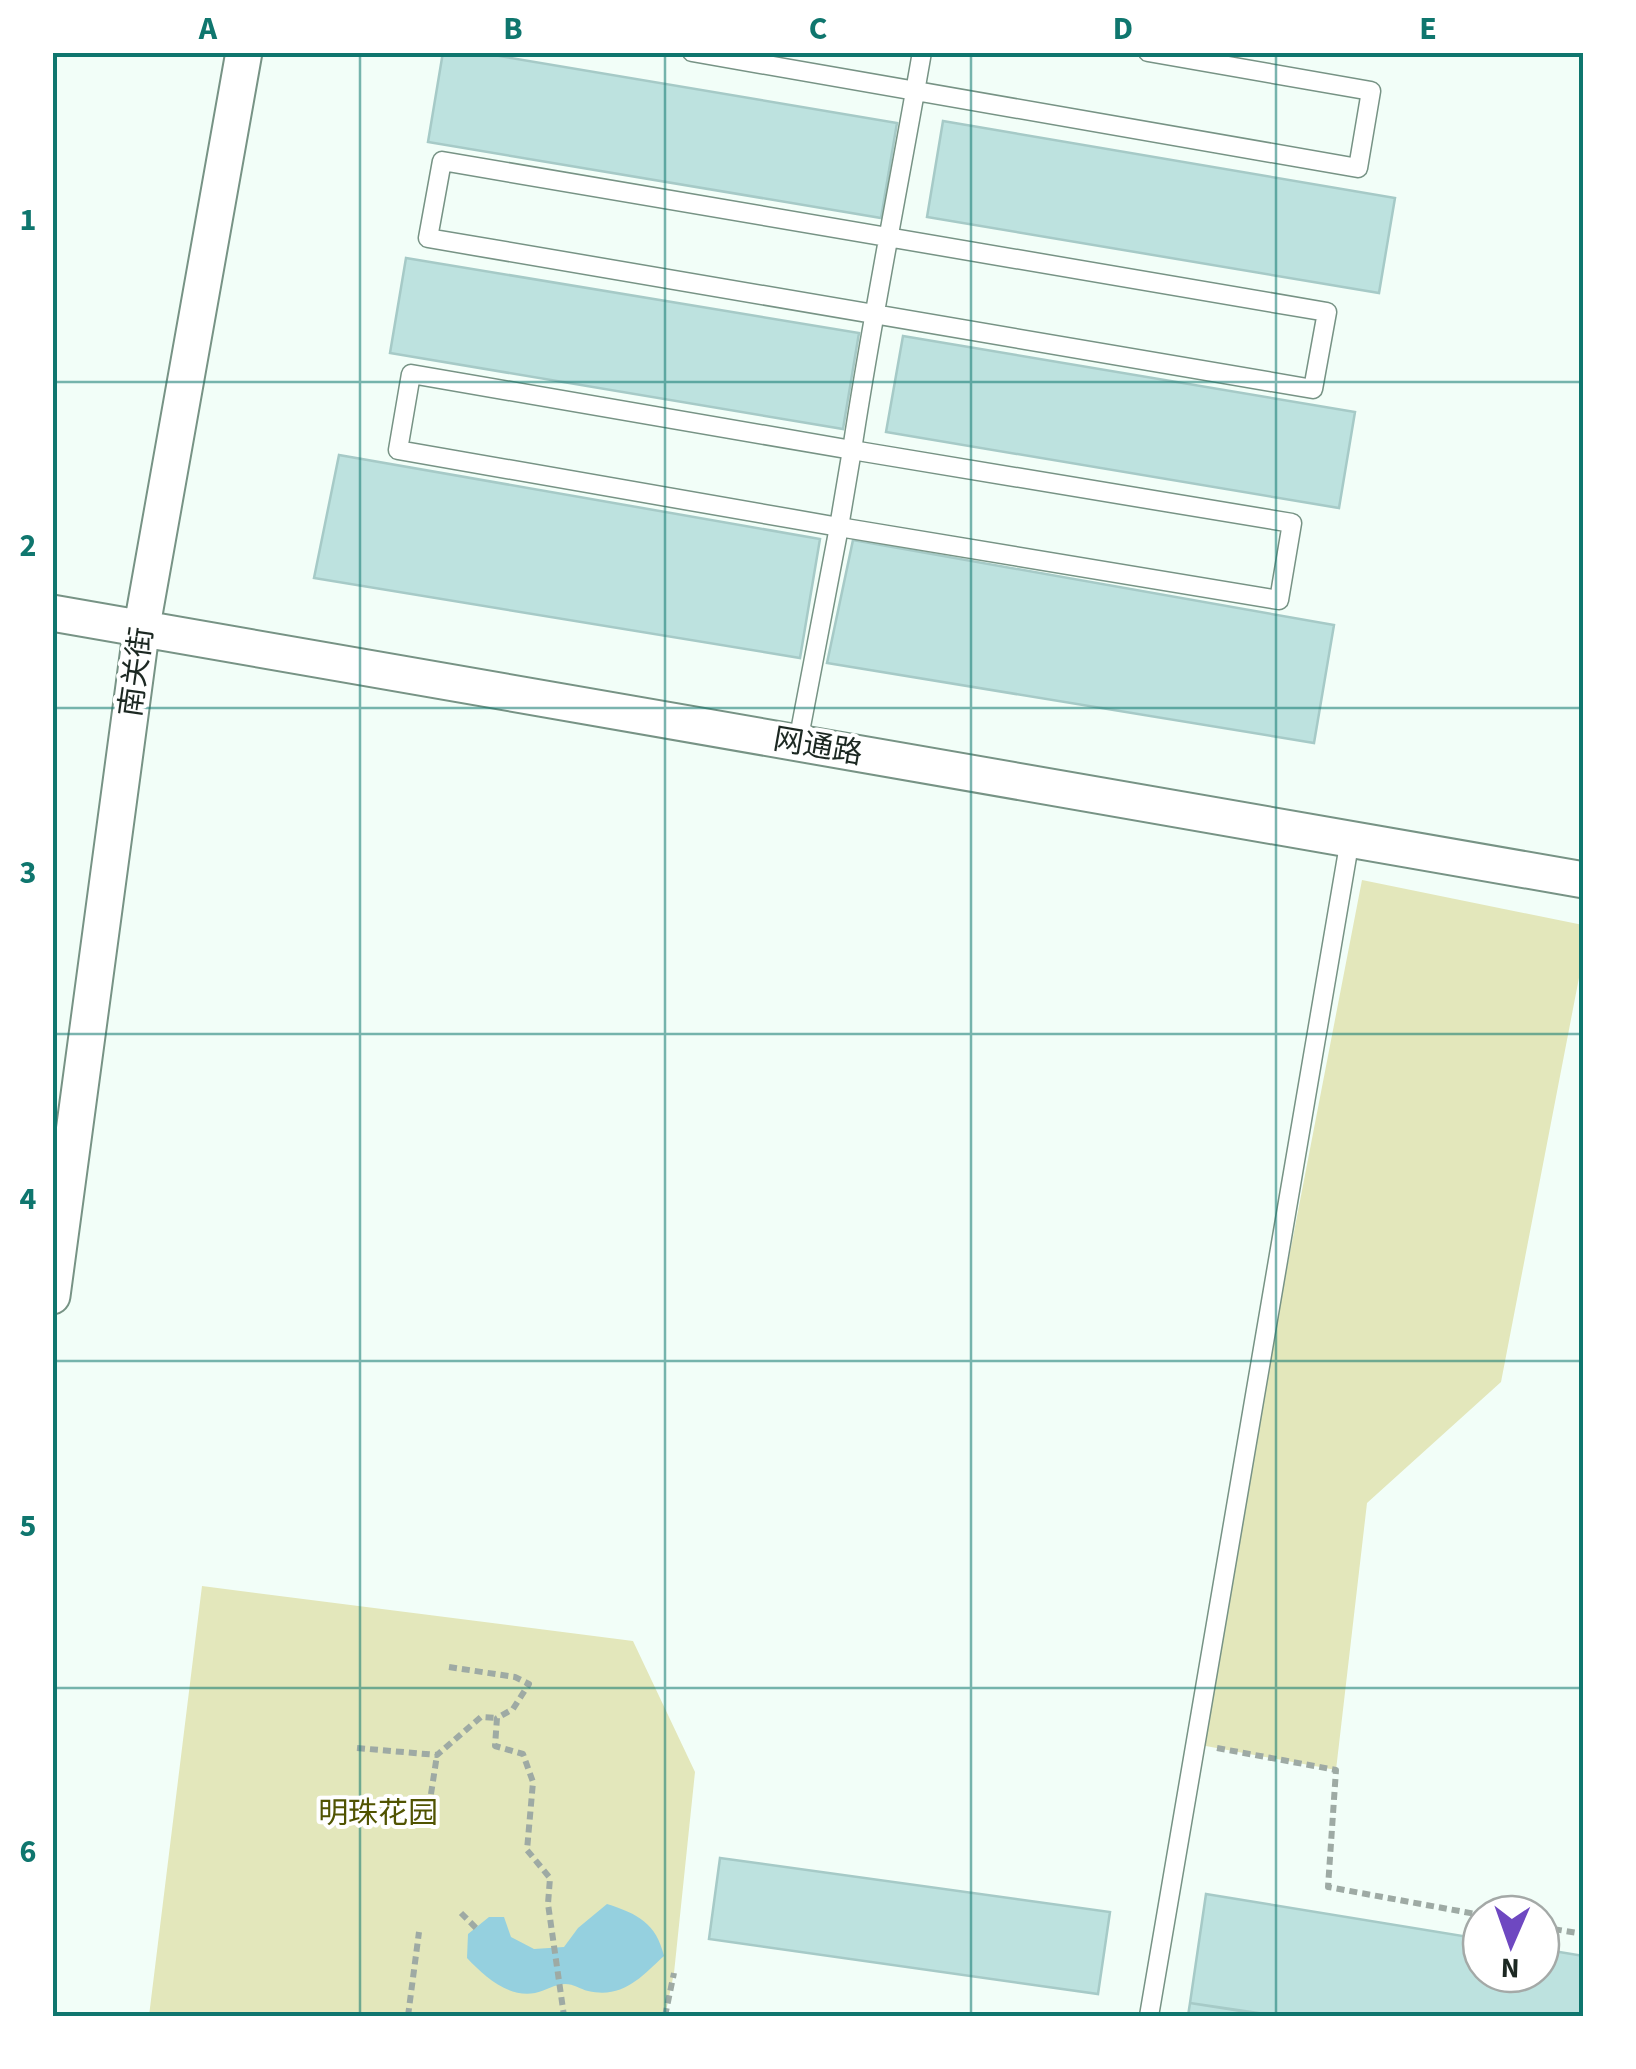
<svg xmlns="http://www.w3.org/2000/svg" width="1636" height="2069" viewBox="0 0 1636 2069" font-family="'Source Sans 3','Noto Sans SC',sans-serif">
<rect width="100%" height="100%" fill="#f2fef8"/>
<path fill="#e3e7bb" d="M1362 880 1583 925V957L1501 1382 1367 1503 1336 1770 1195 1744Z
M202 1586 633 1641 695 1772 674 1973 665 2016H149Z"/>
<path fill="#95d0df" d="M607 1904C638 1914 656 1923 664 1956 641 1977 623 1999 588 1991 580 1989 574 1984 565 1984 555 1984 545 1991 535 1993 508 1998 484 1976 467 1958L468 1934 489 1917H504L511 1937 534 1949 564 1947 578 1928Z"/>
<path fill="#bde2df" stroke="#a6cac7" stroke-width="2.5" d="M443 52H476L897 123 881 218 428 142Z
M943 121 1395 198 1379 293 927 217Z
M406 258 859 333 843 429 390 353Z
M903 336 1355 412 1339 508 886 432Z
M339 455 820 539 800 658 314 578Z
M853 540 1334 625 1314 743 827 663Z
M720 1858 1110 1912 1098 1994 709 1939Z
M1206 1894 1481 1939V1974H1541V1949L1584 1956V2016H1279L1190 2003Z
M1190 2003 1247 2012 1246 2016H1188Z"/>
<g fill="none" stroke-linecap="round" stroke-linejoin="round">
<g stroke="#779385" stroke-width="21">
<path id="lane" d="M692 52 1358 168 1371 91 1148 52
M442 161 1327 312 1313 389 428 238Z
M798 742 839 527 1279 600 1292 523 852 450 839 527 398 450 411 374 852 450C872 317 899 185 922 52
M1149 2016 1350 839"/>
</g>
<g stroke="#779385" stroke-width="39">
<path id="street" d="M52 613 1584 880
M52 1296 142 626 244 52"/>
</g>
<path stroke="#9eaaa4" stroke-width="6" stroke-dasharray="8 5" stroke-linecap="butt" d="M449 1667 515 1677 529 1684 513 1709 497 1718 495 1746 523 1754 533 1782 527 1850 550 1878 548 1904 564 2016
M357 1748 437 1755 481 1717 497 1718
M1217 1748 1336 1770 1328 1887 1481 1915
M429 1807 437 1755
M461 1913 476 1928
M1541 1927 1584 1934
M408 2016 419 1932
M665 2016 674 1973"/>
<use href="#lane" stroke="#fff" stroke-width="18"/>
<use href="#street" stroke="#fff" stroke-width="35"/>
</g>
<path fill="none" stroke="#0f766e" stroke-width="2.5" stroke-opacity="0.55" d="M360 52V2016M665 52V2016M971 52V2016M1276 52V2016M52 382H1584M52 708H1584M52 1034H1584M52 1361H1584M52 1688H1584"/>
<g text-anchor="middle" stroke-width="8" stroke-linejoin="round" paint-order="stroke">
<g font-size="30" fill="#1c2822" stroke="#fff">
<text transform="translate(136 672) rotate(-82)" y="10">南关街</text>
<text transform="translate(818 746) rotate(10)" y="10">网通路</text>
</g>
<g font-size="30" fill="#505301" stroke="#fff">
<text x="378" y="1823">明珠花园</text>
</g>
</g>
<rect width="1636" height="2069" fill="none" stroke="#ffffff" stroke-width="110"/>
<g transform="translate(1511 1944) rotate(182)"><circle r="48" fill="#ffffff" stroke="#a4a9a7" stroke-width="2.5"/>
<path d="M0-8L18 38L0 25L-18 38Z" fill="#6e48c1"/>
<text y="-15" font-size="28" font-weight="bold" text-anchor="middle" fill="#1c2822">N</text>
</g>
<rect x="55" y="55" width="1526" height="1959" fill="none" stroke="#0f766e" stroke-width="4"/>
<g font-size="32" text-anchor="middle" font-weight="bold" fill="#0f766e">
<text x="208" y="39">A</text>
<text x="513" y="39">B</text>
<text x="818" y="39">C</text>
<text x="1123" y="39">D</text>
<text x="1428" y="39">E</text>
<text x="28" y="230">1</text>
<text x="28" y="556">2</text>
<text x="28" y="883">3</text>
<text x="28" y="1209">4</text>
<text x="28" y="1536">5</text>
<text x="28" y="1862">6</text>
</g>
</svg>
